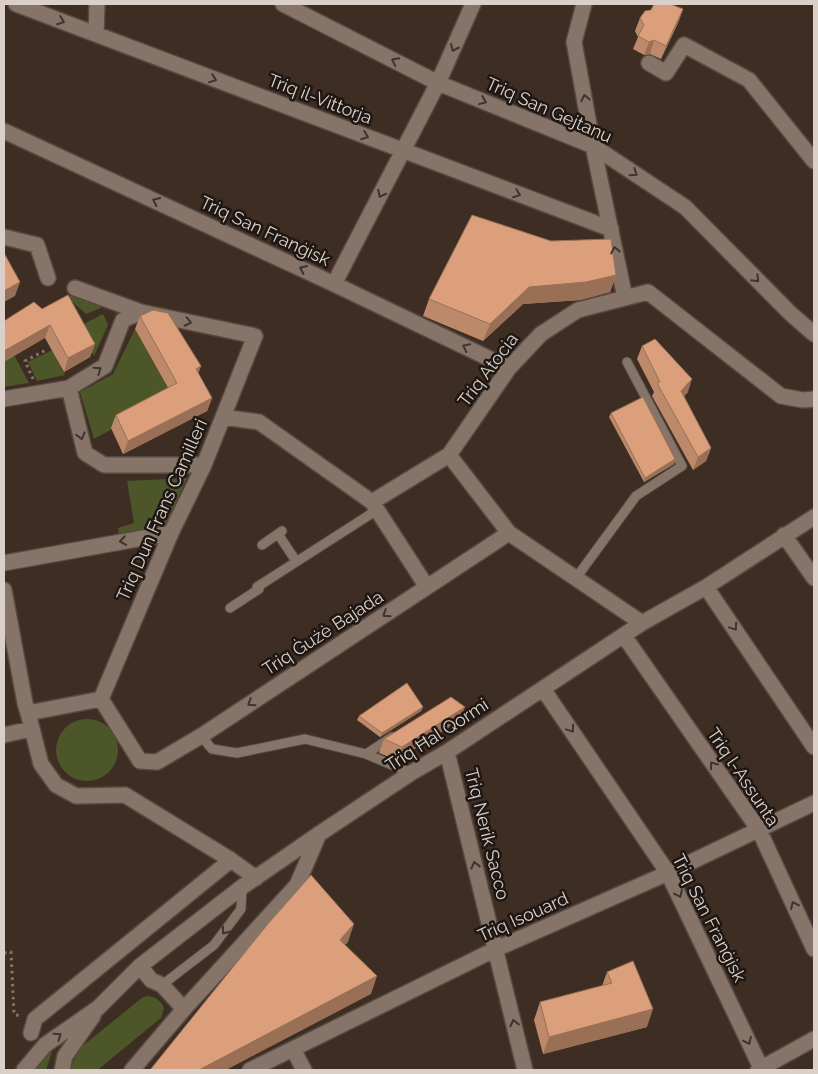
<svg xmlns="http://www.w3.org/2000/svg" width="818" height="1074" viewBox="0 0 818 1074" font-family="Raleway,sans-serif">
<rect width="100%" height="100%" fill="#3d2d23"/>
<path fill="#4d5628" d="M70 295 100 306 101 308 86 314 68 298Z
M103 314 108 325 94 356 78 327Z
M135 329 172 396 94 439 80 392 113 374Z
M52 350 65 375 37 381 28 362Z
M14 355 29 383 4 387V362Z
M187 478 165 527 119 534 118 528 134 523 127 481Z
M56 750a31 31 0 1 1 62 0a31 31 0 1 1-62 0Z
M149 996C157 998 161 1001 164 1008L161 1018 101 1067 98 1070H69L80 1048 143 997Z
M53 1049 46 1070H34Z"/>
<g fill="none" stroke-linecap="round" stroke-linejoin="round">
<g stroke="#574941" stroke-width="11">
<path id="lane" d="M278 534 296 561
M262 545 282 531
M576 578 636 496 682 466 627 362
M230 608 259 589 257 587 377 510
M201 736 212 749 237 753 305 739 366 754 411 773
M366 754 392 737
M162 985 214 945 241 909 242 887"/>
</g>
<g stroke="#574941" stroke-width="18">
<path id="street" d="M16 4 611 229
M283 4 438 83 593 146 685 207 791 314 814 334
M584 4 574 42 593 146 625 298
M96 34 97 4
M649 63 666 73 684 45 749 80 814 161
M4 131 334 284 509 368
M4 237 37 245 48 278
M334 284 438 83 473 4
M75 288 141 312 255 336 204 465 171 533 101 699
M69 388 85 453 104 465H204
M4 399 69 388 105 366 123 320 141 312
M223 417 259 422 372 502 427 587
M372 502 449 455
M784 535 814 578
M4 563 171 533
M706 587 814 747
M4 590 25 703 28 713
M642 623 509 533 449 455 509 368 541 334 578 310 648 292 781 396 803 400 814 399
M624 636 759 830 814 949
M543 689 668 873 762 1070
M101 699 140 761 157 762 201 736 509 533
M101 699 28 713 41 764 56 785 76 796 125 795 231 860 256 878
M4 735 31 729
M447 752 525 1070
M140 966 151 980 162 985 184 1009
M31 1033 35 1019 231 860
M293 1049 304 1070
M24 1070 45 1045 98 1008 140 966 242 887 319 834 411 773 447 752 642 623 706 587 814 517
M62 1070 65 1056 93 1016
M132 1070 184 1009 297 885 319 834
M250 1070 496 949 668 873 814 803
M758 1070 814 1039"/>
</g>
<path stroke="#84776e" stroke-width="3" stroke-dasharray="2.5 4" stroke-linecap="butt" d="M33 379 25 361 46 350
M4 953 11 952 14 1014 20 1016"/>
<use href="#lane" stroke="#877469" stroke-width="9"/>
<use href="#street" stroke="#877469" stroke-width="15"/>
</g>
<path fill="#bc8a6a" d="M683 9 678 23 661 59 650 54 644 55 633 49 638 37 635 31 640 18Z
M616 275 610 292 580 300 523 304 483 341 423 316 429 299Z
M42 309 95 344 90 357 64 372 45 338Z
M140 316 201 366 198 373 212 398 207 411 123 454 111 428 116 415 168 388 135 329Z
M642 346 688 392 684 396 711 448 706 461 693 470 652 396 654 392 637 359Z
M611 413 675 459 674 464 644 482 609 417Z
M423 707 421 711 380 737 357 720 359 716Z
M460 720 397 760 379 753 384 739Z
M607 972 647 1027 543 1054 534 1020 540 1002 602 986Z"/>
<path fill="#997056" d="M683 9 678 23 661 59 666 46Z
M654 40 650 54 644 55 649 42Z
M616 275 610 292 580 300 523 304 483 341 490 324 529 287Z
M20 282 15 296 4 302V291Z
M50 325 45 338 4 362V351Z
M95 344 90 357 64 372 68 358Z
M201 366 196 380V369Z
M692 379 688 392 676 405 681 391Z
M212 398 207 411 123 454 128 441Z
M711 448 706 461 693 470 698 457Z
M675 459 674 464 644 482 645 478Z
M423 707 421 711 380 737 382 733Z
M465 707 460 720 397 760 402 747Z
M354 924 348 942 334 957 340 940Z
M377 976 371 994 226 1070H199Z
M653 1009 647 1027 543 1054 549 1037Z"/>
<path fill="#dba07b" stroke="#997056" d="M654 4H670L683 9 666 46 654 40 649 42 638 36 644 25 640 18 645 11 651 10Z
M472 215 551 241 611 239 616 275 586 282 529 287 490 324 429 299Z
M4 253 20 282 4 291Z
M68 295 95 344 68 358 50 325 4 351V321L34 302 42 309Z
M153 310 168 313 201 366 196 369 212 398 128 441 116 415 177 383 140 316Z
M655 339 692 379 681 391 711 448 698 457 657 383 660 382 642 346Z
M643 397 675 459 645 478 611 413Z
M407 683 423 707 382 733 359 716Z
M451 697 465 707 402 747 384 739Z
M311 875 354 924 340 940 377 976 199 1070H150L267 925Z
M633 961 653 1009 549 1037 540 1002 612 983 607 972Z"/>
<defs><path id="oneway-chevron" d="M-2-3.5L2.5 0L-2 3.5" fill="none" stroke-width="1.6" stroke-linecap="round" stroke-linejoin="round" transform="scale(1.25)"/></defs>
<g stroke="#3e332d">
<use href="#oneway-chevron" transform="translate(61 21) rotate(21)"/>
<use href="#oneway-chevron" transform="translate(454 48) rotate(114)"/>
<use href="#oneway-chevron" transform="translate(395 61) rotate(-153)"/>
<use href="#oneway-chevron" transform="translate(213 79) rotate(21)"/>
<use href="#oneway-chevron" transform="translate(585 98) rotate(-101)"/>
<use href="#oneway-chevron" transform="translate(483 101) rotate(22)"/>
<use href="#oneway-chevron" transform="translate(365 136) rotate(21)"/>
<use href="#oneway-chevron" transform="translate(634 173) rotate(34)"/>
<use href="#oneway-chevron" transform="translate(381 194) rotate(117)"/>
<use href="#oneway-chevron" transform="translate(517 194) rotate(21)"/>
<use href="#oneway-chevron" transform="translate(156 201) rotate(-155)"/>
<use href="#oneway-chevron" transform="translate(615 250) rotate(-102)"/>
<use href="#oneway-chevron" transform="translate(303 269) rotate(-155)"/>
<use href="#oneway-chevron" transform="translate(756 279) rotate(45)"/>
<use href="#oneway-chevron" transform="translate(188 322) rotate(12)"/>
<use href="#oneway-chevron" transform="translate(466 347) rotate(-154)"/>
<use href="#oneway-chevron" transform="translate(98 370) rotate(-35)"/>
<use href="#oneway-chevron" transform="translate(81 436) rotate(75)"/>
<use href="#oneway-chevron" transform="translate(123 541) rotate(170)"/>
<use href="#oneway-chevron" transform="translate(386 614) rotate(147)"/>
<use href="#oneway-chevron" transform="translate(734 627) rotate(56)"/>
<use href="#oneway-chevron" transform="translate(251 703) rotate(147)"/>
<use href="#oneway-chevron" transform="translate(571 729) rotate(56)"/>
<use href="#oneway-chevron" transform="translate(713 765) rotate(-125)"/>
<use href="#oneway-chevron" transform="translate(475 865) rotate(-104)"/>
<use href="#oneway-chevron" transform="translate(679 894) rotate(65)"/>
<use href="#oneway-chevron" transform="translate(794 905) rotate(-115)"/>
<use href="#oneway-chevron" transform="translate(225 931) rotate(126)"/>
<use href="#oneway-chevron" transform="translate(514 1023) rotate(-103)"/>
<use href="#oneway-chevron" transform="translate(58 1036) rotate(-35)"/>
<use href="#oneway-chevron" transform="translate(748 1041) rotate(65)"/>
</g>
<g text-anchor="middle" stroke-width="5" stroke-linejoin="round" paint-order="stroke">
<g font-size="18" fill="#dad0c9" stroke="#1f1713">
<text transform="translate(320 99) rotate(21)" y="6">Triq il-Vittorja</text>
<text transform="translate(549 110) rotate(24)" y="6">Triq San Gejtanu</text>
<text transform="translate(265 231) rotate(25)" y="6">Triq San Franġisk</text>
<text transform="translate(488 370) rotate(-53)" y="6">Triq Atocia</text>
<text transform="translate(162 510) rotate(-66)" y="6">Triq Dun Frans Camilleri</text>
<text transform="translate(323 633) rotate(-33)" y="6">Triq Ġużè Bajada</text>
<text transform="translate(437 735) rotate(-33)" y="6">Triq Ħal Qormi</text>
<text transform="translate(743 777) rotate(56)" y="6">Triq l-Assunta</text>
<text transform="translate(487 834) rotate(76)" y="6">Triq Nerik Sacco</text>
<text transform="translate(523 917) rotate(-24)" y="6">Triq Isouard</text>
<text transform="translate(709 918) rotate(63)" y="6">Triq San Franġisk</text>
</g>
</g>
<rect width="818" height="1074" fill="none" stroke="#dad0c9" stroke-width="10"/>
</svg>
